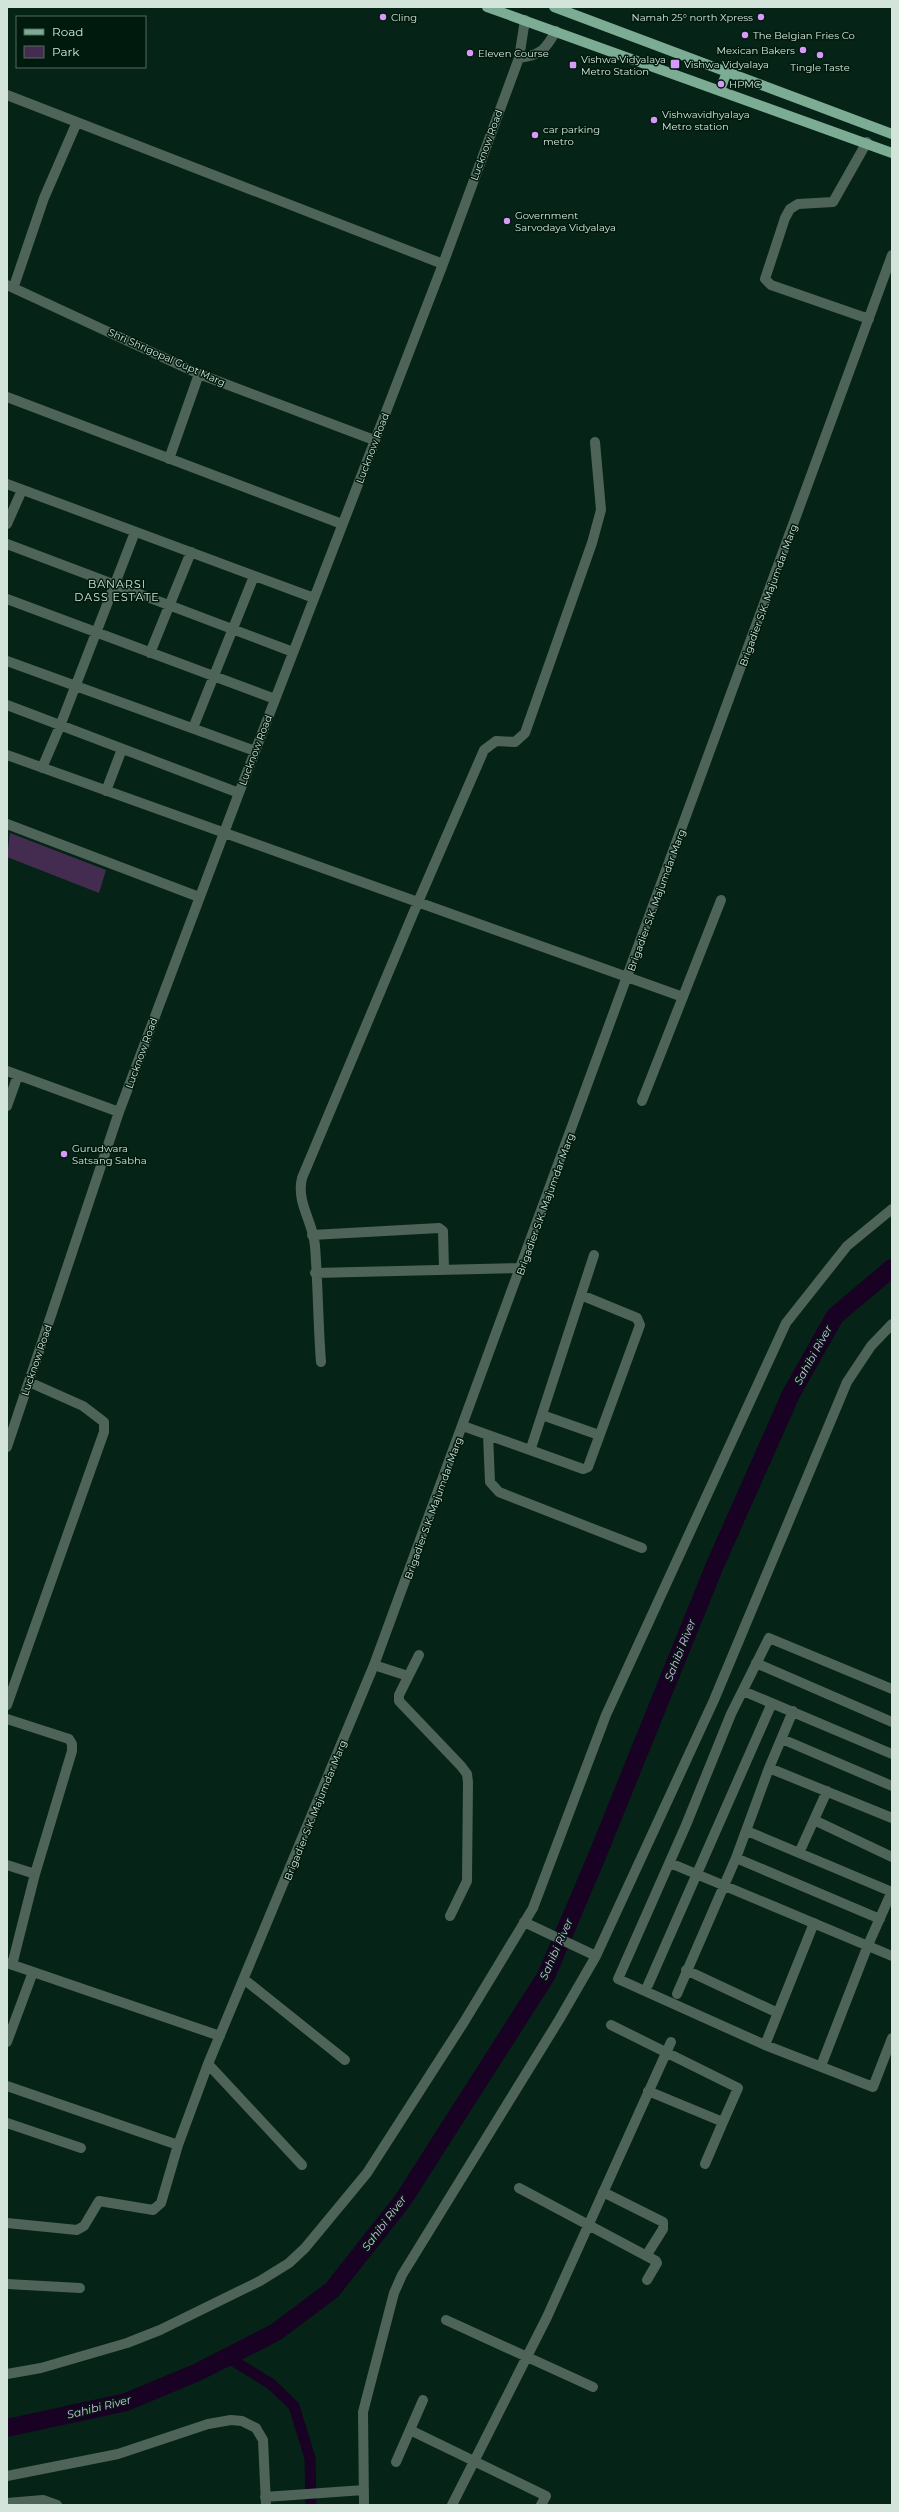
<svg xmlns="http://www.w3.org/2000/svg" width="899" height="2512" viewBox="0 0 899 2512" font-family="Montserrat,sans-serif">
<rect width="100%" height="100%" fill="#052316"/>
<path fill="#442c50" d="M10 833 106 870 99 893 7 857Z"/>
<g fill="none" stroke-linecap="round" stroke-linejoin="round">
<path stroke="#190123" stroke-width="11" d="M227 2357 271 2384 294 2406 310 2458 311 2505"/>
<path stroke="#190123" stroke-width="18" d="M7 2428 126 2402 198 2372 276 2332 332 2290 403 2200 546 1976 597 1856 715 1565 791 1394 835 1316 892 1268"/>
<path stroke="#4e6458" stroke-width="10" d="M519 58C541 55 545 50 556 31
M7 95 443 264
M867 142 833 202 798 204 790 209 785 218 765 279 771 285 869 319
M7 285 199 374 374 440
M14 286 44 198 77 122
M7 397 342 524
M169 459 199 374
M7 484 314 598
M7 524 22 490
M7 544 293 652
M7 599 275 699
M150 653 191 552
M7 661 255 751
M7 705 239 793
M193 728 254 576
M7 755 683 997
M42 768 60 726 135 532
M106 791 122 749
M7 824 199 897
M7 1071 119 1112
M642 1101 721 900
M7 1106 18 1075
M312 1235 439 1228 443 1231 444 1270
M315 1273 522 1268
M321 1362C318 1324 318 1284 315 1246 313 1221 296 1203 302 1178L418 902 484 750 496 741 515 742 525 733 592 543 601 510 595 442
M542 1415 599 1435
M463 1426 583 1469 588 1467 640 1325 637 1318 581 1295
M488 1435 490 1482 499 1492 642 1548
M7 1447 119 1112 239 793 443 264 519 58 525 20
M531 1448 594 1255
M419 1655 399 1695V1701L461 1766 467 1774 468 1782 467 1881 450 1916
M756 1663 892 1722
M374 1665 408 1676
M892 1689 769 1638 731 1714 686 1825 618 1979 765 2045 873 2087 892 2038
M743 1691 892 1754
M7 1705 104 1432V1422L83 1406 29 1382
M7 1719 69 1739 72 1744V1751L35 1874 12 1965
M782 1739 892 1786
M769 1768 892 1818
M814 1820 892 1857
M747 1831 892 1892
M799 1853 827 1791
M736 1858 880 1919
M670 1863 892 1956
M7 1865 35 1874
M524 1922 596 1956
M7 1963 220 2036
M686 1970 778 2013
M245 1980 345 2060
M648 1985 772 1703
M677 1994 736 1858 769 1768 793 1711
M611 2025 738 2088 723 2122
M7 2042 33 1972
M765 2045 814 1923
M208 2064 302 2165
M821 2066 868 1945 892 1891
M7 2086 178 2145
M648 2091 723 2122 705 2164
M7 2123 81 2148
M519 2188 656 2261 657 2263 647 2280
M603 2192 663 2222V2229L646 2256
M7 2223 77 2230 84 2226 99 2201 153 2210 161 2203 178 2145 208 2064 374 1665 892 255
M7 2284 80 2288
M446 2320 593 2387
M7 2374 41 2368 127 2343 160 2330 260 2281 289 2263 305 2248 367 2173 464 2022 533 1908 606 1715 786 1323 847 1246 892 1209
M410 2430 546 2496 541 2505
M396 2462 423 2400
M7 2476 118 2454 208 2424 231 2420 242 2421 256 2428 263 2440 266 2505
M265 2497 364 2490
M7 2503 43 2500 57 2505
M364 2505 363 2412 394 2293 402 2275 559 2020 596 1956 714 1700 847 1382 871 1346 892 1324
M452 2505 547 2317 671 2042"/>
<path stroke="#7cac93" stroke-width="10" d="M487 7 892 153
M554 7 892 134
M720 90 727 72"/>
</g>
<g fill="#d89af8" stroke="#001a0d" stroke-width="1.5">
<circle cx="383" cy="17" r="4"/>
<circle cx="761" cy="17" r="4"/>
<circle cx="745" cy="35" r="4"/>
<circle cx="803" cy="50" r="4"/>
<circle cx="470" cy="53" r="4"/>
<circle cx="820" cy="55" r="4"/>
<rect x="670" y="59" width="10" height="10" rx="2"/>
<rect x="569" y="61" width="8" height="8" rx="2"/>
<circle cx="721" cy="84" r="4"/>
<circle cx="654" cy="120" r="4"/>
<circle cx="535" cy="135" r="4"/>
<circle cx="507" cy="221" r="4"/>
<circle cx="64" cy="1154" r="4"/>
</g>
<g text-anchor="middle" stroke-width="3" stroke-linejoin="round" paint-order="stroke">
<g font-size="10" fill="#d3e5db" stroke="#001a0d" text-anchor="start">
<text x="391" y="21">Cling</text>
<text x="753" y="21" text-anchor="end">Namah 25° north Xpress</text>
<text x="753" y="39">The Belgian Fries Co</text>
<text x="795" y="54" text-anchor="end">Mexican Bakers</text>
<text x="478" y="57">Eleven Course</text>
<text x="581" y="63">Vishwa Vidyalaya<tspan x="581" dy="12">Metro Station</tspan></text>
<text x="684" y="68">Vishwa Vidyalaya</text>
<text x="820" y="71" text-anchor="middle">Tingle Taste</text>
<text x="729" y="88">HPMC</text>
<text x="662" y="118">Vishwavidhyalaya<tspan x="662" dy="12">Metro station</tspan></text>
<text x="543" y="133">car parking<tspan x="543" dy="12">metro</tspan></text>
<text x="515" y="219">Government<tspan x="515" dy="12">Sarvodaya Vidyalaya</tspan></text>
<text x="72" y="1152">Gurudwara<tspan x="72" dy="12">Satsang Sabha</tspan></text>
</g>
<g font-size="10" fill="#d3e5db" stroke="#001a0d">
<text transform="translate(486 145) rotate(-70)" y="4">Lucknow Road</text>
<text transform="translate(167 357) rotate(24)" y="4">Shri Shrigopal Gupt Marg</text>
<text transform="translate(372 448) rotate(-69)" y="4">Lucknow Road</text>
<text transform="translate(768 595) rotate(-70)" y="4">Brigadier S.K. Majumdar Marg</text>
<text transform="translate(255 750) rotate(-69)" y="4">Lucknow Road</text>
<text transform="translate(656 900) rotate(-70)" y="4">Brigadier S.K. Majumdar Marg</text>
<text transform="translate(141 1053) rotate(-70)" y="4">Lucknow Road</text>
<text transform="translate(545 1204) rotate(-70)" y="4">Brigadier S.K. Majumdar Marg</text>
<text transform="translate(36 1360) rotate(-71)" y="4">Lucknow Road</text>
<text transform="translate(433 1508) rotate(-70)" y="4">Brigadier S.K. Majumdar Marg</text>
<text transform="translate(315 1810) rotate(-68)" y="4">Brigadier S.K. Majumdar Marg</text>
</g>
<g font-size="11" letter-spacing="1" fill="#d3e5db" stroke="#001a0d">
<text x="117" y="588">BANARSI<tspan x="117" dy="13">DASS ESTATE</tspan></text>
</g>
<g font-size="11" font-style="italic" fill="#e4b7fb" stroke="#001a0d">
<text transform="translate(813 1355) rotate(-61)" y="4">Sahibi River</text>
<text transform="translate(680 1650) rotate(-68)" y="4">Sahibi River</text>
<text transform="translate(556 1949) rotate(-66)" y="4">Sahibi River</text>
<text transform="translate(384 2223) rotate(-53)" y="4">Sahibi River</text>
<text transform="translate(99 2407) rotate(-14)" y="4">Sahibi River</text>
</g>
</g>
<rect width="899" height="2512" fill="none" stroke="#d3e5db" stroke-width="16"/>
<rect x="16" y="16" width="130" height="52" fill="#001a0d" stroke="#546b5f"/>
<rect x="24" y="29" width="20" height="6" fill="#7cac93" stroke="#546b5f"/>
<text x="52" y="36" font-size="12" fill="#d3e5db">Road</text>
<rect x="24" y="46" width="20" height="12" fill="#442c50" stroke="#546b5f"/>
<text x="52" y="56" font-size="12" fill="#d3e5db">Park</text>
</svg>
